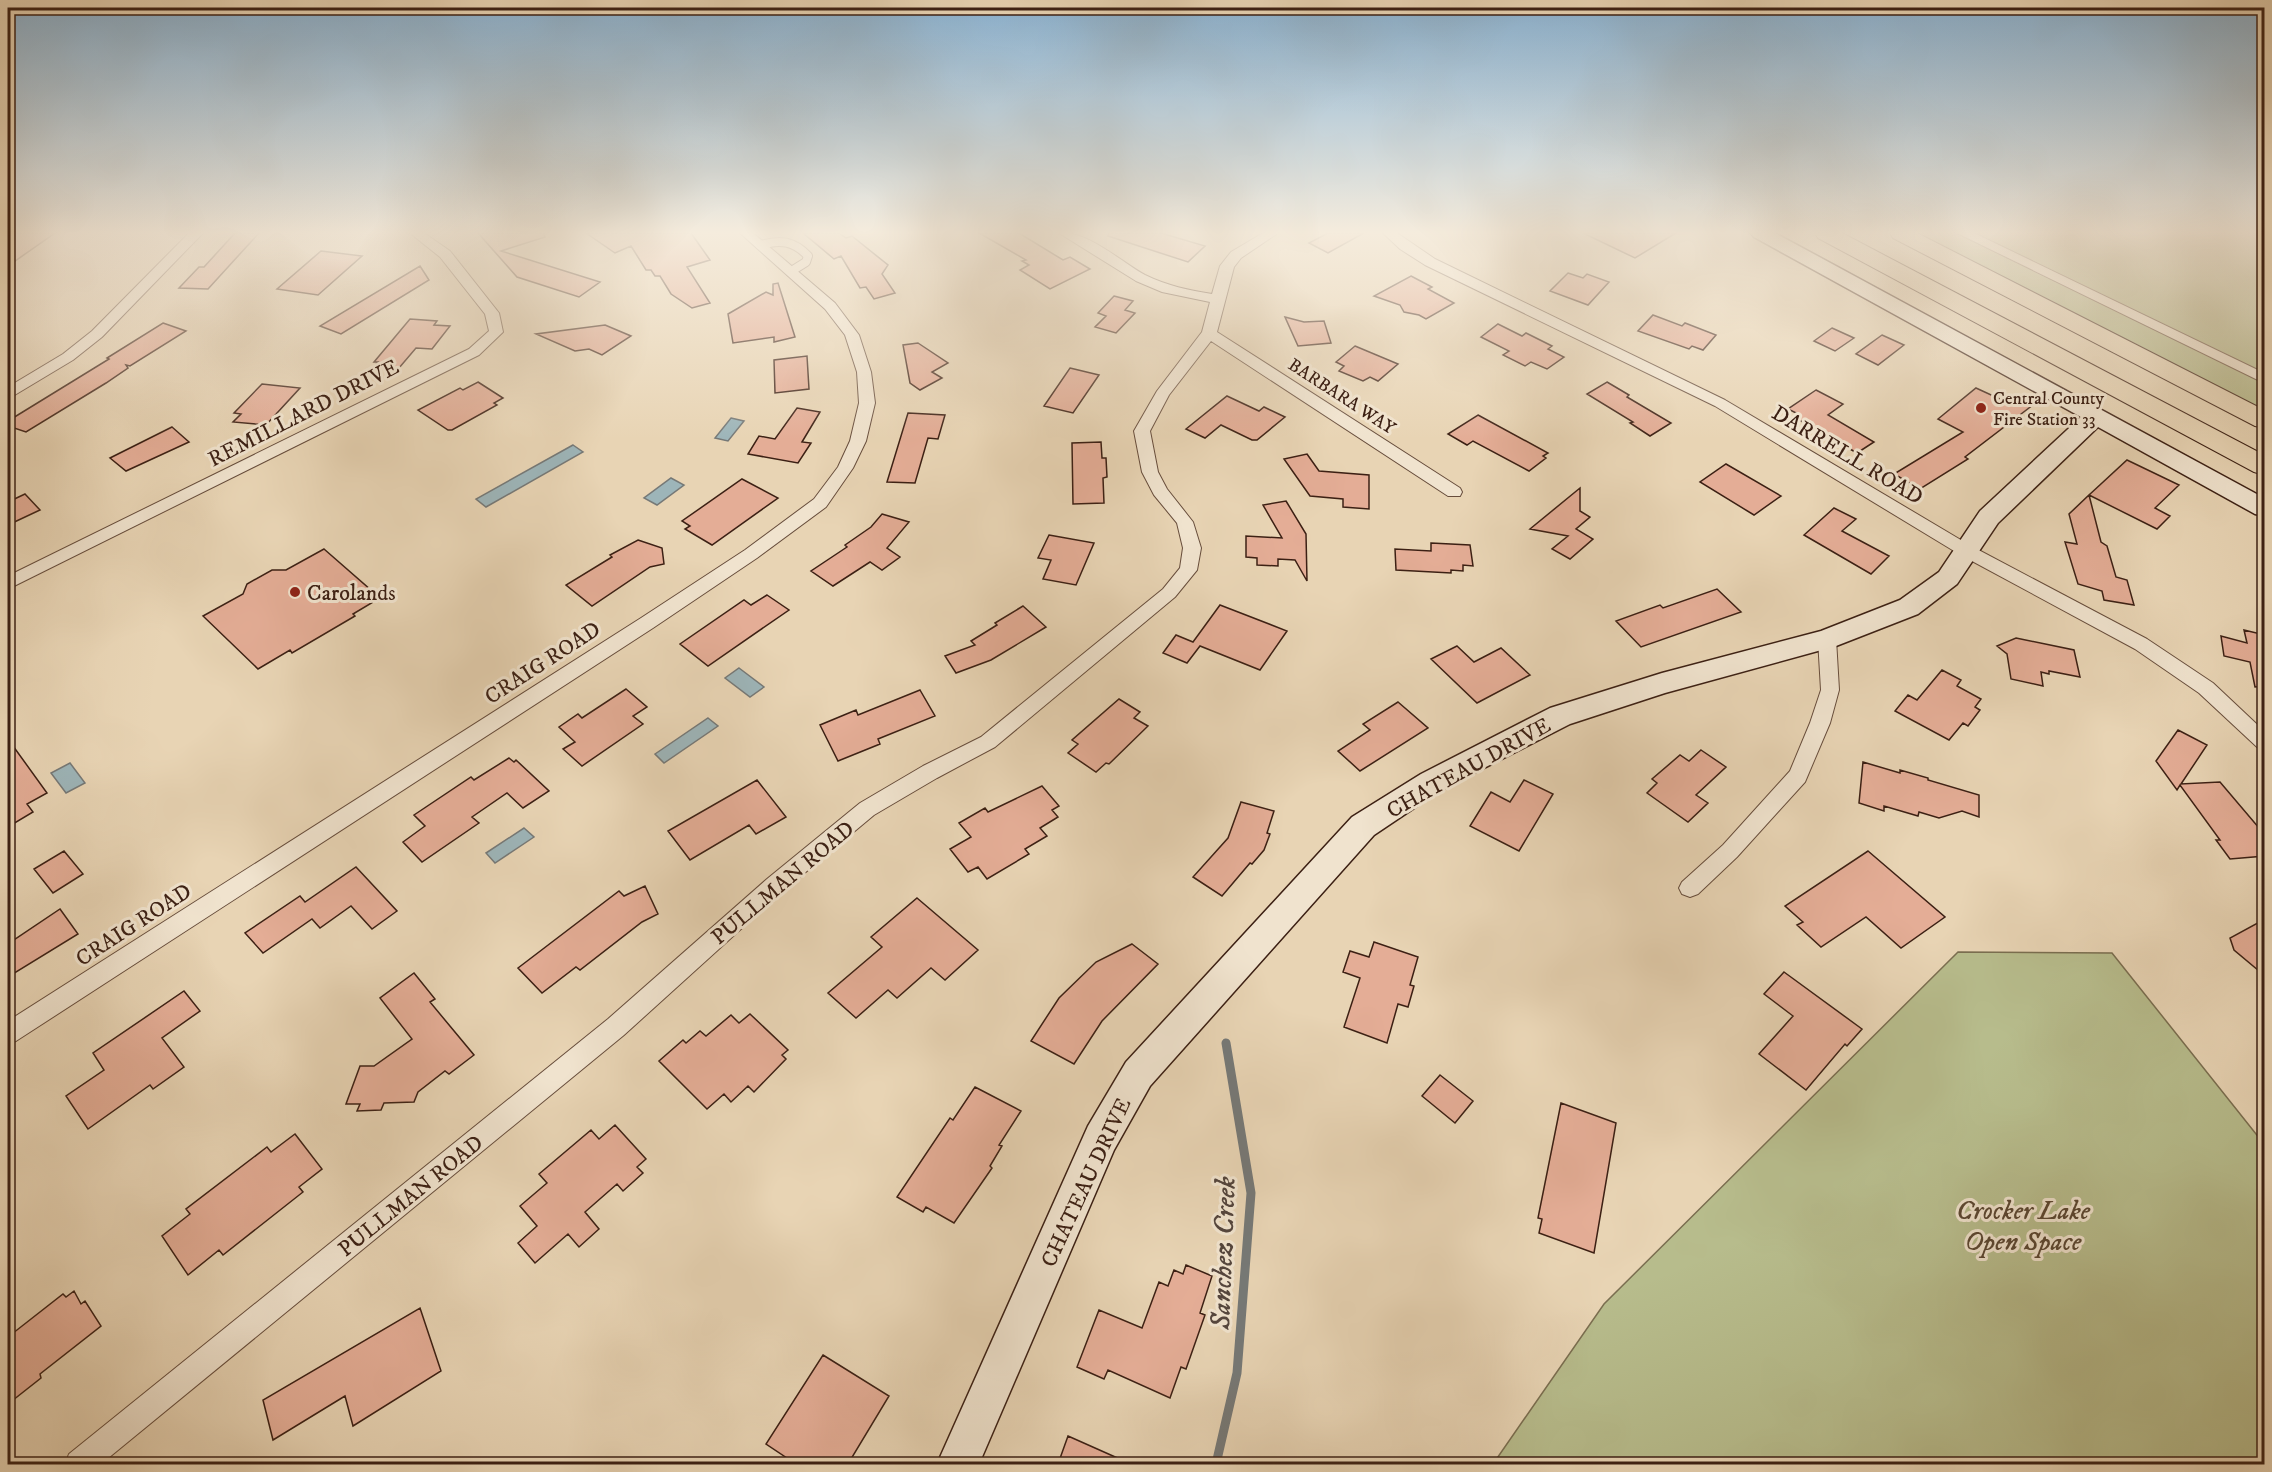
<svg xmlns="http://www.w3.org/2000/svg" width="2272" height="1472" viewBox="0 0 2272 1472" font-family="'IM FELL DW Pica',serif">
<rect width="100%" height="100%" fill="#e8d4b4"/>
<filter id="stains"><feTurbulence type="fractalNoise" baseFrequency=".00333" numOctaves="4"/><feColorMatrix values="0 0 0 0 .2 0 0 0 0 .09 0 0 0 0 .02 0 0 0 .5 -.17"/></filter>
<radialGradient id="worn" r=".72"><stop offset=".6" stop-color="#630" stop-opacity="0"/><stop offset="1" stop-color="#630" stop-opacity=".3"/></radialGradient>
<path fill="#b7bc8c" stroke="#7a6e50" stroke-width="1.5" d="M1901 233H2264V420Z
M1958 952 2112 953 2264 1144V1464H1493L1604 1304Z"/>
<path fill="#9db5b9" stroke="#767977" stroke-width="1.5" d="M731 418 744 421 728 441 715 438Z
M573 445 583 452 486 507 476 499Z
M671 478 684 485 657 505 644 498Z
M739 668 764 687 750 697 725 678Z
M708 718 718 726 664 763 655 754Z
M70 763 85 783 66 793 51 773Z
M524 828 534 837 495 863 486 853Z"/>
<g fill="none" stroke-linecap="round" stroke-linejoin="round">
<path stroke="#767977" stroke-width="9" d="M1216 1464 1237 1373 1251 1193 1226 1043"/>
</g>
<path fill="#e4ad96" stroke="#3c2014" stroke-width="1.5" d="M8 233H55L8 266Z
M235 233H259L208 289 179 288 199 267H204Z
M478 233H544L545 237 501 251 600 282 579 297 517 277Z
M586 233H691L710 260 687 267 710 303 692 308 671 294 660 276H655L651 270H646L631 246 615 253Z
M803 233H839L846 238 852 236 888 265 882 274 895 293 874 299 866 287 860 288 841 256 834 259Z
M979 233H1019L1063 260 1070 257 1090 269 1050 289 1020 270 1029 265 1022 261 1026 260Z
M1109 233H1161L1205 246 1188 262 1108 236Z
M1328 233H1364L1328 253 1309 243Z
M1583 233H1676L1635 258Z
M321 251 362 256 318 295 277 289Z
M420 266 429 280 341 334 320 326Z
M1568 273 1583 278 1587 274 1609 282 1588 305 1550 291Z
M1411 276 1432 287 1428 289 1454 303 1426 319 1419 315 1404 312 1400 305 1374 296Z
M778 283 795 337 774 342V337L733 343 728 314 766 292 773 295V284Z
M1114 296 1133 301 1125 310 1135 313 1116 333 1095 327 1106 316 1098 313Z
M1653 315 1682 326 1685 323 1716 335 1703 350 1692 346 1689 349 1638 331Z
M1285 317 1304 322 1324 321 1331 343 1298 346Z
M410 319 437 321 434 325 450 326 432 349 416 348 399 368 374 367 378 362H374Z
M163 323 186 331 130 366 126 365 128 368 106 383 26 432 8 426V421L109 359 107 358Z
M1498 324 1522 336 1526 333 1552 346 1548 349 1564 357 1547 369 1531 362 1525 366 1503 355 1509 351 1481 337Z
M605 325 631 336 602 355 589 349 575 351 536 334Z
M1832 328 1854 338 1835 351 1814 341Z
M1882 335 1904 345 1878 365 1856 354Z
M918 343 948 363 932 372 942 378 920 390 910 383 903 345Z
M1355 346 1398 364 1378 381 1370 377 1363 381 1339 371 1344 366 1336 362Z
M807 356 809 389 775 393 774 360Z
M1070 368 1099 375 1073 413 1044 406Z
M478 382 503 398 494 403 497 405 452 430H448L418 410 460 388 463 390Z
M1607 382 1629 395 1627 397 1671 423 1650 436 1630 423 1633 422 1587 394Z
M262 384 300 388 266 425 233 422 241 414 234 413Z
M1976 388 2002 400 2042 398 1965 457 1968 459 1920 489 1894 474 1963 432 1938 419Z
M1816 390 1843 404 1828 415 1874 442 1857 453 1794 417 1798 414 1788 409Z
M1227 396 1259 411 1264 407 1285 417 1257 440H1252L1221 425 1205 438 1186 429Z
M797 408 820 412 802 442 811 443 798 463 748 454 759 436 775 439Z
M908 413 945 415 938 439 928 438 915 483 887 482Z
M1478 415 1548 453 1543 456 1546 458 1529 471 1473 441 1467 445 1448 434Z
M172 427 189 442 126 471 110 458Z
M1101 442 1102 458H1106L1107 477 1103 478 1104 503 1073 504 1072 443Z
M1307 454 1319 471 1369 475V509L1343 507V499L1310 496 1284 459Z
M2127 460 2179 485 2155 508 2170 516 2157 529 2089 495Z
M1726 464 1781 496 1754 515 1700 482Z
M742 479 778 498 712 545 685 529 690 526 682 521Z
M1580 488V511L1590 517 1576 529 1593 539 1570 559 1552 549 1568 536 1530 529Z
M25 494 40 510 8 525V502Z
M2089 495 2101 542 2107 546 2116 577 2127 580 2134 605 2104 600 2102 591 2078 584 2065 542 2077 544 2069 514Z
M1286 501 1306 534 1307 581 1295 560 1278 559V566L1257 565V558L1246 557V536L1282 538 1263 505Z
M1834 508 1856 519 1842 531 1889 556 1871 574 1804 535Z
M882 514 909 522 887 548 900 557 882 570 870 562 833 586 811 571 847 547 845 545 871 527Z
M1049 535 1094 543 1076 585 1043 579 1051 560 1038 558Z
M638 540 662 548 664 564 650 567 592 606 566 585 612 557 610 555Z
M1431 543 1470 545 1473 566 1463 565V571L1451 570V573L1396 570 1395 549 1431 551Z
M324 549 380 598 353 614 355 616 292 653 290 650 258 669 203 616 243 594 247 584 272 570H286Z
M1717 589 1741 612 1641 647 1616 621 1660 605 1663 608Z
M767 595 789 610 708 666 680 644 744 600 751 605Z
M1220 605 1287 631 1260 670 1200 646 1187 663 1163 653 1176 635 1193 642Z
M1023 606 1046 627 991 660 956 673 945 656 975 645 971 641 997 625 995 623Z
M2244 630 2265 635V686L2255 687 2250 662 2224 656 2221 636 2247 643Z
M2016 638 2074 650 2080 677 2049 671V674L2041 672 2043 686 2011 679 2007 654 1997 646Z
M1457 646 1474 662 1501 648 1530 675 1477 703 1431 659Z
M1942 670 1961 680 1957 686 1981 699 1975 707 1980 710 1968 726 1963 723 1949 740 1895 711 1908 695 1917 700Z
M626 689 647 707 633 716 643 724 582 766 563 749 575 742 559 727 578 714 582 718Z
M920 690 935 716 878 739 880 744 838 761 820 725 856 710 858 715Z
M1119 699 1140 712 1134 718 1148 726 1109 764 1106 763 1096 772 1068 753 1078 744 1072 740Z
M1398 702 1428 728 1360 771 1338 751 1370 730 1363 724Z
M2178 730 2207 745 2181 784 2220 782 2265 835V856L2230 859 2216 840H2220L2180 785 2177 790 2156 761Z
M8 739 47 793 27 804 33 812 8 827Z
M1701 750 1726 767 1696 795 1708 803 1688 822 1647 793 1657 783 1652 779 1680 755 1689 761Z
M509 758 514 762 516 760 549 791 523 808 507 793 472 817 479 823 422 862 403 842 425 826 414 815 471 777 474 780Z
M1863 762 1900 773V770L1928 778V780L1979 795V817L1962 811 1939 818 1919 812 1918 816 1884 806V811L1859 803Z
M757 780 786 817 756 834 749 825 690 860 668 831Z
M1524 780 1553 794 1519 851 1470 826 1491 792 1510 802Z
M1042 786 1059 806 1052 810 1058 817 1040 828 1047 836 1025 849 1029 854 987 879 978 867 968 872 950 849 971 837 959 823 985 808 988 812Z
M1241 802 1274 811 1267 833 1270 834 1264 850 1252 864 1250 863 1222 896 1193 877 1228 838Z
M64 851 83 874 53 893 34 869Z
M1868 851 1945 917 1901 948 1866 917 1821 947 1797 925 1803 922 1785 906Z
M356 867 397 911 372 929 351 906 320 928 312 919 263 953 245 933 300 896 305 902Z
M645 886 658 914 642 922 580 970 576 967 542 993 518 968 619 891 624 896Z
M917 898 978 950 945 980 931 968 897 998 888 990 856 1018 828 993 882 947 871 937Z
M60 909 78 934 8 977V944Z
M2265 919V976L2234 950 2230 938Z
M1374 942 1418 957 1410 985 1414 986 1408 1007 1398 1004 1387 1043 1344 1027 1360 978 1343 972 1350 951 1369 957Z
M1132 944 1158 964 1102 1021 1074 1064 1031 1041 1059 998 1096 962Z
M1784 972 1862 1029 1847 1046 1845 1044 1806 1090 1759 1054 1793 1016 1764 994Z
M414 973 435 999 430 1002 474 1055 449 1074 445 1071 418 1092 414 1102 384 1103 381 1110 357 1111 360 1104H346L360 1066H374L412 1039 380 998Z
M184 991 200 1011 162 1038 184 1067 153 1089 150 1085 88 1129 66 1096 104 1070 93 1053Z
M750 1014 788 1050 782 1055 786 1059 754 1092 748 1086 731 1102 724 1094 707 1109 659 1061 683 1040 686 1043 700 1031 706 1036 731 1015 739 1023Z
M1440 1075 1473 1101 1455 1123 1422 1096Z
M975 1087 1021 1111 999 1145 1002 1146 990 1166 992 1168 954 1223 926 1207 923 1212 897 1197 950 1118 953 1120Z
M1561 1103 1616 1123 1594 1253 1539 1233 1542 1219 1538 1218Z
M615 1125 646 1159 637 1167 643 1173 623 1191 617 1184 585 1212 599 1229 579 1247 568 1234 535 1263 518 1243 537 1226 520 1206 547 1183 539 1174 591 1130 599 1139Z
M295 1134 322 1169 299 1187 303 1192 223 1255 219 1250 188 1275 162 1236 190 1214 186 1209 267 1147 271 1152Z
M1186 1265 1212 1276 1200 1313 1205 1315 1186 1369 1181 1367 1170 1398 1108 1370 1104 1379 1077 1367 1099 1310 1142 1328 1159 1282 1168 1286 1174 1270 1183 1274Z
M74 1291 81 1304 85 1301 101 1326 40 1374 41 1378 8 1404V1337L63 1294 66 1297Z
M420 1308 441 1371 353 1426 345 1396 273 1440 263 1400Z
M823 1355 889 1396 848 1464H796L766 1444Z
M1068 1436 1131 1464H1058Z"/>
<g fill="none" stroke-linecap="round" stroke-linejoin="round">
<g stroke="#674d3c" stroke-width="10">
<path id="lane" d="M761 245C780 239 794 241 808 256L806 262 790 272"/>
</g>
<g stroke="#674d3c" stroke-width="2">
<path id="street" d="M189 233H203L102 337 73 360 13 396 8 398V387L63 354 92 331Z
M410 233H424L450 251 499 313 503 332 479 355 8 589V576L469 349 489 331 485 314 440 257Z
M740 233H753L835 303 859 335 871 372 875 403 866 441 853 468 826 507 757 558 653 628 16 1041 8 1044V1021L641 618 745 550 814 499 838 467 850 441 859 403 857 372 845 335 825 309Z
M1059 233C1087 230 1121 262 1145 275 1167 286 1189 290 1212 294L1220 266 1231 252 1263 233H1278L1241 258 1234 267 1217 332 1460 488 1462 492 1460 496H1448L1211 341 1169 395 1150 431 1158 472 1167 489 1193 522 1201 548 1197 570 1175 597 995 747 937 778 874 815 783 891 624 1035 101 1464H65L69 1454 608 1019 767 879 860 803 923 766 981 737 1163 589 1180 568 1183 548 1177 523 1154 495 1142 472 1134 431 1157 391 1202 332 1210 302 1162 292 1136 281Z
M1383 233H1397L1435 259 1725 400 1971 546 2147 639 2213 683 2264 731V749L2257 747 2199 693 2135 649 1959 554 1715 406 1425 265 1400 249Z
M1957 233H1974L2264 373V383Z
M1827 632 1833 634 1836 639 1839 690 1830 723 1805 782 1737 857 1698 894 1690 897 1682 894 1679 888 1682 882 1723 845 1790 771 1810 723 1821 690 1818 639 1821 634Z"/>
</g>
<g stroke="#3c2014" stroke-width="3">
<path id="secondary" d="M1751 233H1775L2264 498V516L2255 514 2098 427 1998 523 1957 584 1918 614 1836 646 1665 693 1570 724 1441 790 1374 835 1150 1086 1114 1150 979 1464H937L1088 1126 1126 1062 1352 817 1421 774 1550 708 1662 673 1821 631 1900 600 1939 572 1980 511 2081 417 1754 237Z"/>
</g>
<g stroke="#3c2014" stroke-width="2">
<path id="highway" d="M1815 233H1842L2264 455V475L2254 472 1818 238Z
M1890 233H1917L2264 410V428L2255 426 1893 238Z"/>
</g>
<use href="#lane" stroke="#f0e3ce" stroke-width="8"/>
<use href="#street" fill="#f0e3ce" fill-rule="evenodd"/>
<use href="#secondary" fill="#f0e3ce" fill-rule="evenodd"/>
<use href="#highway" fill="#e8d4b4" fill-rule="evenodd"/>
</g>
<linearGradient id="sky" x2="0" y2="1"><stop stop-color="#8ab4d5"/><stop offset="0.53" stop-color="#f5ecdd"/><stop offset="1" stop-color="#f5ecdd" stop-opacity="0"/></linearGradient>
<rect width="2272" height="439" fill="url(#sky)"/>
<g fill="#8f2418" stroke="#f0e3ce" stroke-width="2">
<circle cx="1981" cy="408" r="6"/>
<circle cx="295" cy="592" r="6"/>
</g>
<g text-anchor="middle" stroke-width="6" stroke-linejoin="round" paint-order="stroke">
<g font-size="18" fill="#3c2014" stroke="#f0e3ce">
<text transform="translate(1342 396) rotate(33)" y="6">BARBARA WAY</text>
</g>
<g font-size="18" fill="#3c2014" stroke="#f0e3ce" text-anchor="start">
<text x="1993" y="404">Central County<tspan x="1993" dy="21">Fire Station 33</tspan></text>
</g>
<g font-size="22" fill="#3c2014" stroke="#f0e3ce">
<text transform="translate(303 412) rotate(-27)" y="8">REMILLARD DRIVE</text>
<text transform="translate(1848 454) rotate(31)" y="8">DARRELL ROAD</text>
<text transform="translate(542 662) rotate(-33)" y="8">CRAIG ROAD</text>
<text transform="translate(1468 767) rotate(-29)" y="8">CHATEAU DRIVE</text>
<text transform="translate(782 882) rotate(-40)" y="8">PULLMAN ROAD</text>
<text transform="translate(133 924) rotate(-33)" y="8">CRAIG ROAD</text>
<text transform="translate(1085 1182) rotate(-65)" y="8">CHATEAU DRIVE</text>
<text transform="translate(410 1195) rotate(-39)" y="8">PULLMAN ROAD</text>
</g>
<g font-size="22" fill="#3c2014" stroke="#f0e3ce" text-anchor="start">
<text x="307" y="600">Carolands</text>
</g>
<g font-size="27" font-style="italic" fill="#5b4732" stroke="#f0e3ce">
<text x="2023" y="1219">Crocker Lake<tspan x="2023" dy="31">Open Space</tspan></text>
</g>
<g font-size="28" font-style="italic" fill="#54453d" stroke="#f0e3ce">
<text transform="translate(1222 1253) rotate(-88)" y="10">Sanchez Creek</text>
</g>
</g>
<rect width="2272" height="1472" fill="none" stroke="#e8d4b4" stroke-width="30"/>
<rect x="9" y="9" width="2254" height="1454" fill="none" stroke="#3c2014" stroke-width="3"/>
<rect x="15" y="15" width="2242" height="1442" fill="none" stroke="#3c2014" stroke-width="1.5"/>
<rect width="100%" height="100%" filter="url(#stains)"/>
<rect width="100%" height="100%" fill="url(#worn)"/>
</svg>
